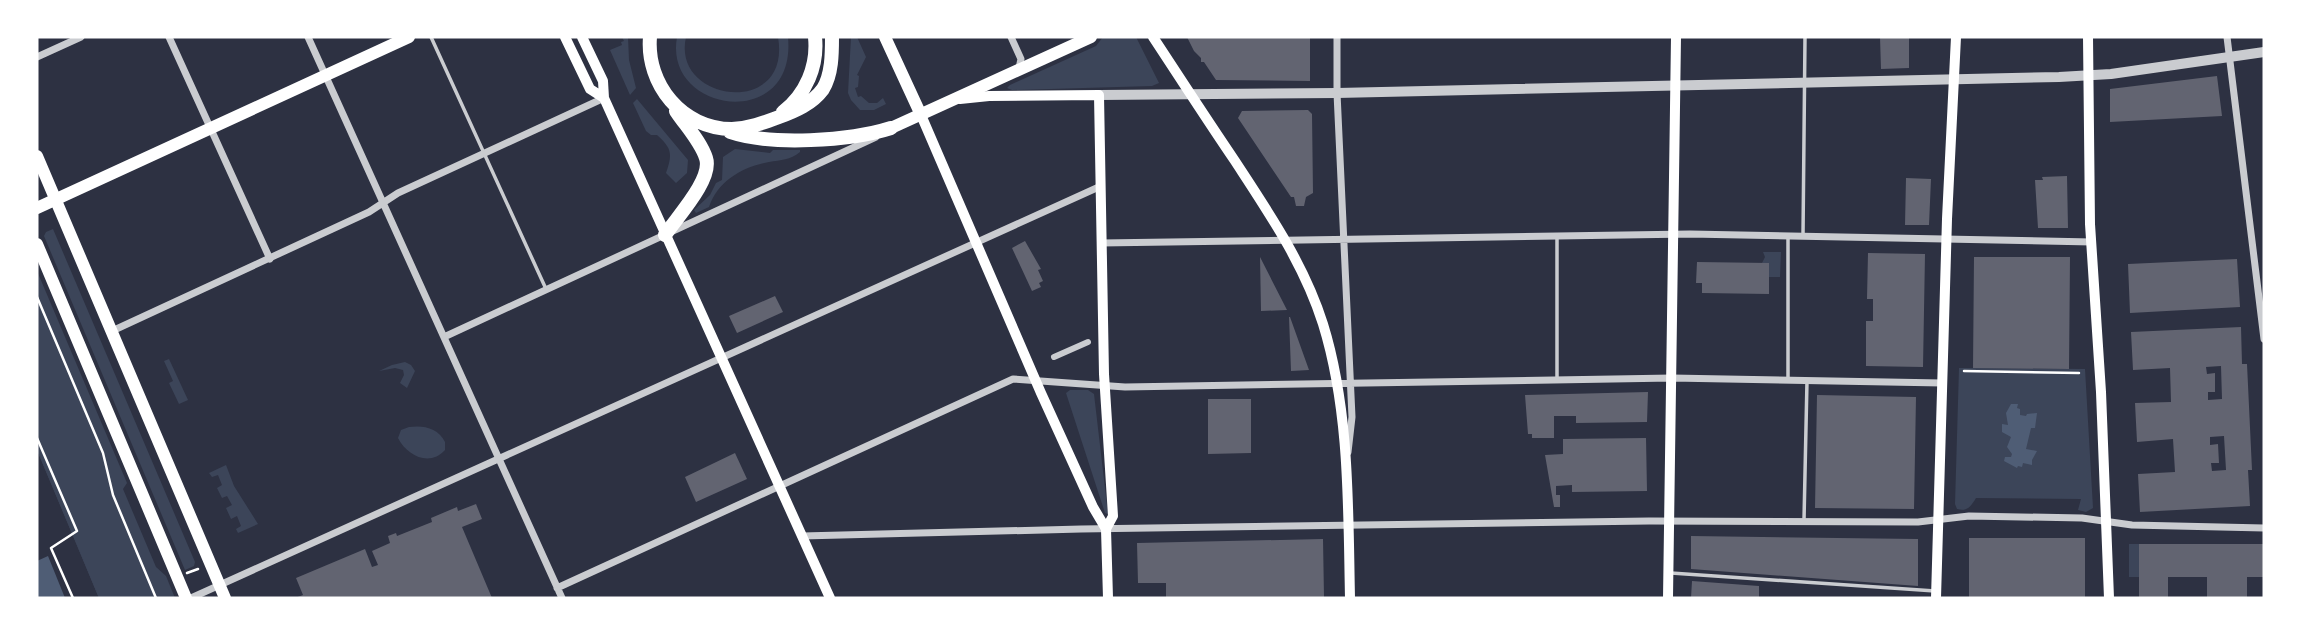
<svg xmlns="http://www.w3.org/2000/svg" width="2301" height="635" font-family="'Asap Condensed',sans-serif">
  <rect width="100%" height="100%" fill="#2d3142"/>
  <path fill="#3c4559" d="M622 37H628L629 60 636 88 630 95 610 50 622 45 621 42 624 41Z
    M677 37H686C671 103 792 118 778 37H788C797 132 663 114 677 37Z
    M851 37H857L866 57 857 75 859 76 858 87 855 88 858 97 861 96 869 103H877L883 98 886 104 874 110H860L851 100 848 93Z
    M1103 37H1136L1159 83 1152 86 1012 90 1007 88 1010 85 1096 46Z
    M637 99 688 160 687 173 676 183 666 173C672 155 673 149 657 135H651L646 131 633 103Z
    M735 149 770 153 773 150H800V152C790 160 781 160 769 162 742 167 718 181 709 207L696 213 694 210 710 195 716 183 722 180 723 157Z
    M53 229 195 562 194 566 185 570 44 236 46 232Z
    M1763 252H1781L1780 277H1769V263H1762L1765 257Z
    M37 271 127 483 123 489 156 567 166 576 175 598H37Z
    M169 359 188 400 179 404 169 383 173 381 164 361Z
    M405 362 411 365 415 371 407 388 400 383 404 375 403 370 395 368 379 371 392 365Z
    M1959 368 2085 369 2093 508 2086 512 2078 510 2081 499 1976 498C1971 506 1968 512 1957 509L1955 504Z
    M1070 390H1088L1094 394 1108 514 1105 513 1066 393Z
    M409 427C424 425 438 428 445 442V450C430 467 407 456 398 438L401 430Z
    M226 465 234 486 258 524 238 533 236 529 241 526 237 516 231 519 226 508 232 505 227 496 222 498 217 488 222 485 218 475 212 477 209 473Z
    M2129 544H2139V577H2129Z"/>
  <path fill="#4f5d75" d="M2011 404H2018L2017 408 2020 409V415L2026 416 2027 414 2037 413 2035 428H2031L2026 449 2037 451 2032 460V465L2023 463 2022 467 2018 466 2017 468 2004 461 2005 457H2011L2012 454 2007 447 2011 437 2002 432V424L2008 425 2006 413Z
    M37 450 99 598H37Z"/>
  <path fill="#2d3142" d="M37 450 76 543 99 598H65L48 556 37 561Z"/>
  <path fill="#626471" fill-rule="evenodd" d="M1187 37H1310V81L1216 80 1204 62H1201V58L1194 51Z
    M1880 37H1909V68L1881 69Z
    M2217 76 2222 116 2110 122V89Z
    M1308 110 1312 114 1313 193 1306 197 1304 206H1296L1294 197H1291L1238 118 1242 111Z
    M2067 176 2068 228H2038L2035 180H2043L2042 177Z
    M1906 178 1931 179 1929 225H1905Z
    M1025 241 1041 269 1038 270 1043 281 1039 283 1041 287 1032 291 1012 248Z
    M1868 253 1925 254 1923 367 1866 366V321H1873V299H1867Z
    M1260 257 1287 310 1261 311Z
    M1974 257H2070L2069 369 1973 368Z
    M2237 259 2240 307 2130 313 2128 264Z
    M1697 262 1769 263V294L1702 293V283H1696Z
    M775 296 783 312 737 333 729 316Z
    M1289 317H1290L1309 370 1291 371Z
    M2241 327 2242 364H2247L2252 470H2248L2250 506 2140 512 2138 474 2175 472 2173 439 2137 442 2135 403 2171 402 2170 368 2133 370 2131 332ZM2221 366 2222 399 2208 400V392H2215V373L2207 374 2206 367ZM2224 436 2226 470 2212 471 2211 463H2219L2218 444 2210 445V437Z
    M1648 392 1647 422 1576 423V416H1554V438H1532V434H1528L1525 395Z
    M1817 395 1916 397 1914 509 1815 508Z
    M1208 399H1251V453L1208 454Z
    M1646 438 1647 491 1572 492V485L1556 486V495H1560V507H1554L1545 455 1563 454V439Z
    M735 453 747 479 696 502 685 477Z
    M476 504 482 519 462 527 492 598H295L303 595 296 578 365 549 372 567 378 565 372 551 390 543 388 536 396 533 397 536 432 522 431 518 457 507 458 511Z
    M1691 536 1918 539V586L1691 569Z
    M1969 538H2085V598H1969Z
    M1323 539 1324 597 1166 598V583H1138L1137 543Z
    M2139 544H2264V577H2247V598H2207V577H2168V598H2139Z
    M1692 581 1759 586V598H1691Z"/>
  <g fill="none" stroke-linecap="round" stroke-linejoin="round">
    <path stroke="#fff" stroke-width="2.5" d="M37 297 103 453 113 495 156 598
      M1964 371 2079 373
      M37 438 77 531 51 548 73 598
      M187 573 198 569"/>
    <path stroke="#caccd0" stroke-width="3.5" d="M431 37 546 289
      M1803 235 1805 37
      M1557 378V237
      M1788 380V237
      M1804 520 1807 381
      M1671 573 1935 591"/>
    <path stroke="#caccd0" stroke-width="6" d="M1054 357 1088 342"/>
    <path stroke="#caccd0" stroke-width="7" d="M169 37 270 259
      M308 37 562 598
      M1011 37 1021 59 1019 68
      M1337 37V93L1352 417 1348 452
      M2227 37 2264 339
      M37 57 81 37
      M1101 243 1690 234 2092 242
      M112 331 369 212 398 193 604 98
      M444 337 876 137
      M802 536 1081 529 1649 521 1918 522 1969 516 2082 518 2132 525 2264 528
      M557 588 1013 379 1125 387 1672 378 1942 383
      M191 598 1101 186"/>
    <path stroke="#caccd0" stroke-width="10" d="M1099 95 1337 93 2059 77 2111 74 2264 52"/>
    <path stroke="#fff" stroke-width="10" d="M565 37 590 89 604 98
      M582 37 603 81 604 98 830 598
      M1153 37C1180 78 1207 120 1235 161 1269 213 1304 264 1323 324 1350 411 1348 508 1350 598
      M2088 37 2090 224 2101 392 2109 598
      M960 99 989 96 1099 95 1104 374 1113 516 1106 529 1108 598
      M921 115 1041 393 1093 507 1106 529
      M1668 598 1676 37
      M1936 598 1947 219 1956 37"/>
    <path stroke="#fff" stroke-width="12" d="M885 37 921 115
      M37 208 409 37"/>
    <path stroke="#fff" stroke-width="12" d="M891 128 1091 37
      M37 156 225 598
      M37 244 186 598"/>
    <path stroke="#fff" stroke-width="14" d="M650 37C646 84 682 129 732 129 749 128 763 123 779 117 795 111 812 104 823 89 832 74 832 54 832 37
      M783 112C806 94 818 66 815 37
      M730 132C771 146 850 141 891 128
      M665 235C677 217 713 179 706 158 701 142 686 126 676 111"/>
  </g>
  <rect width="2301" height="635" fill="none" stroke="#ffffff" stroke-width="77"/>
</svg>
